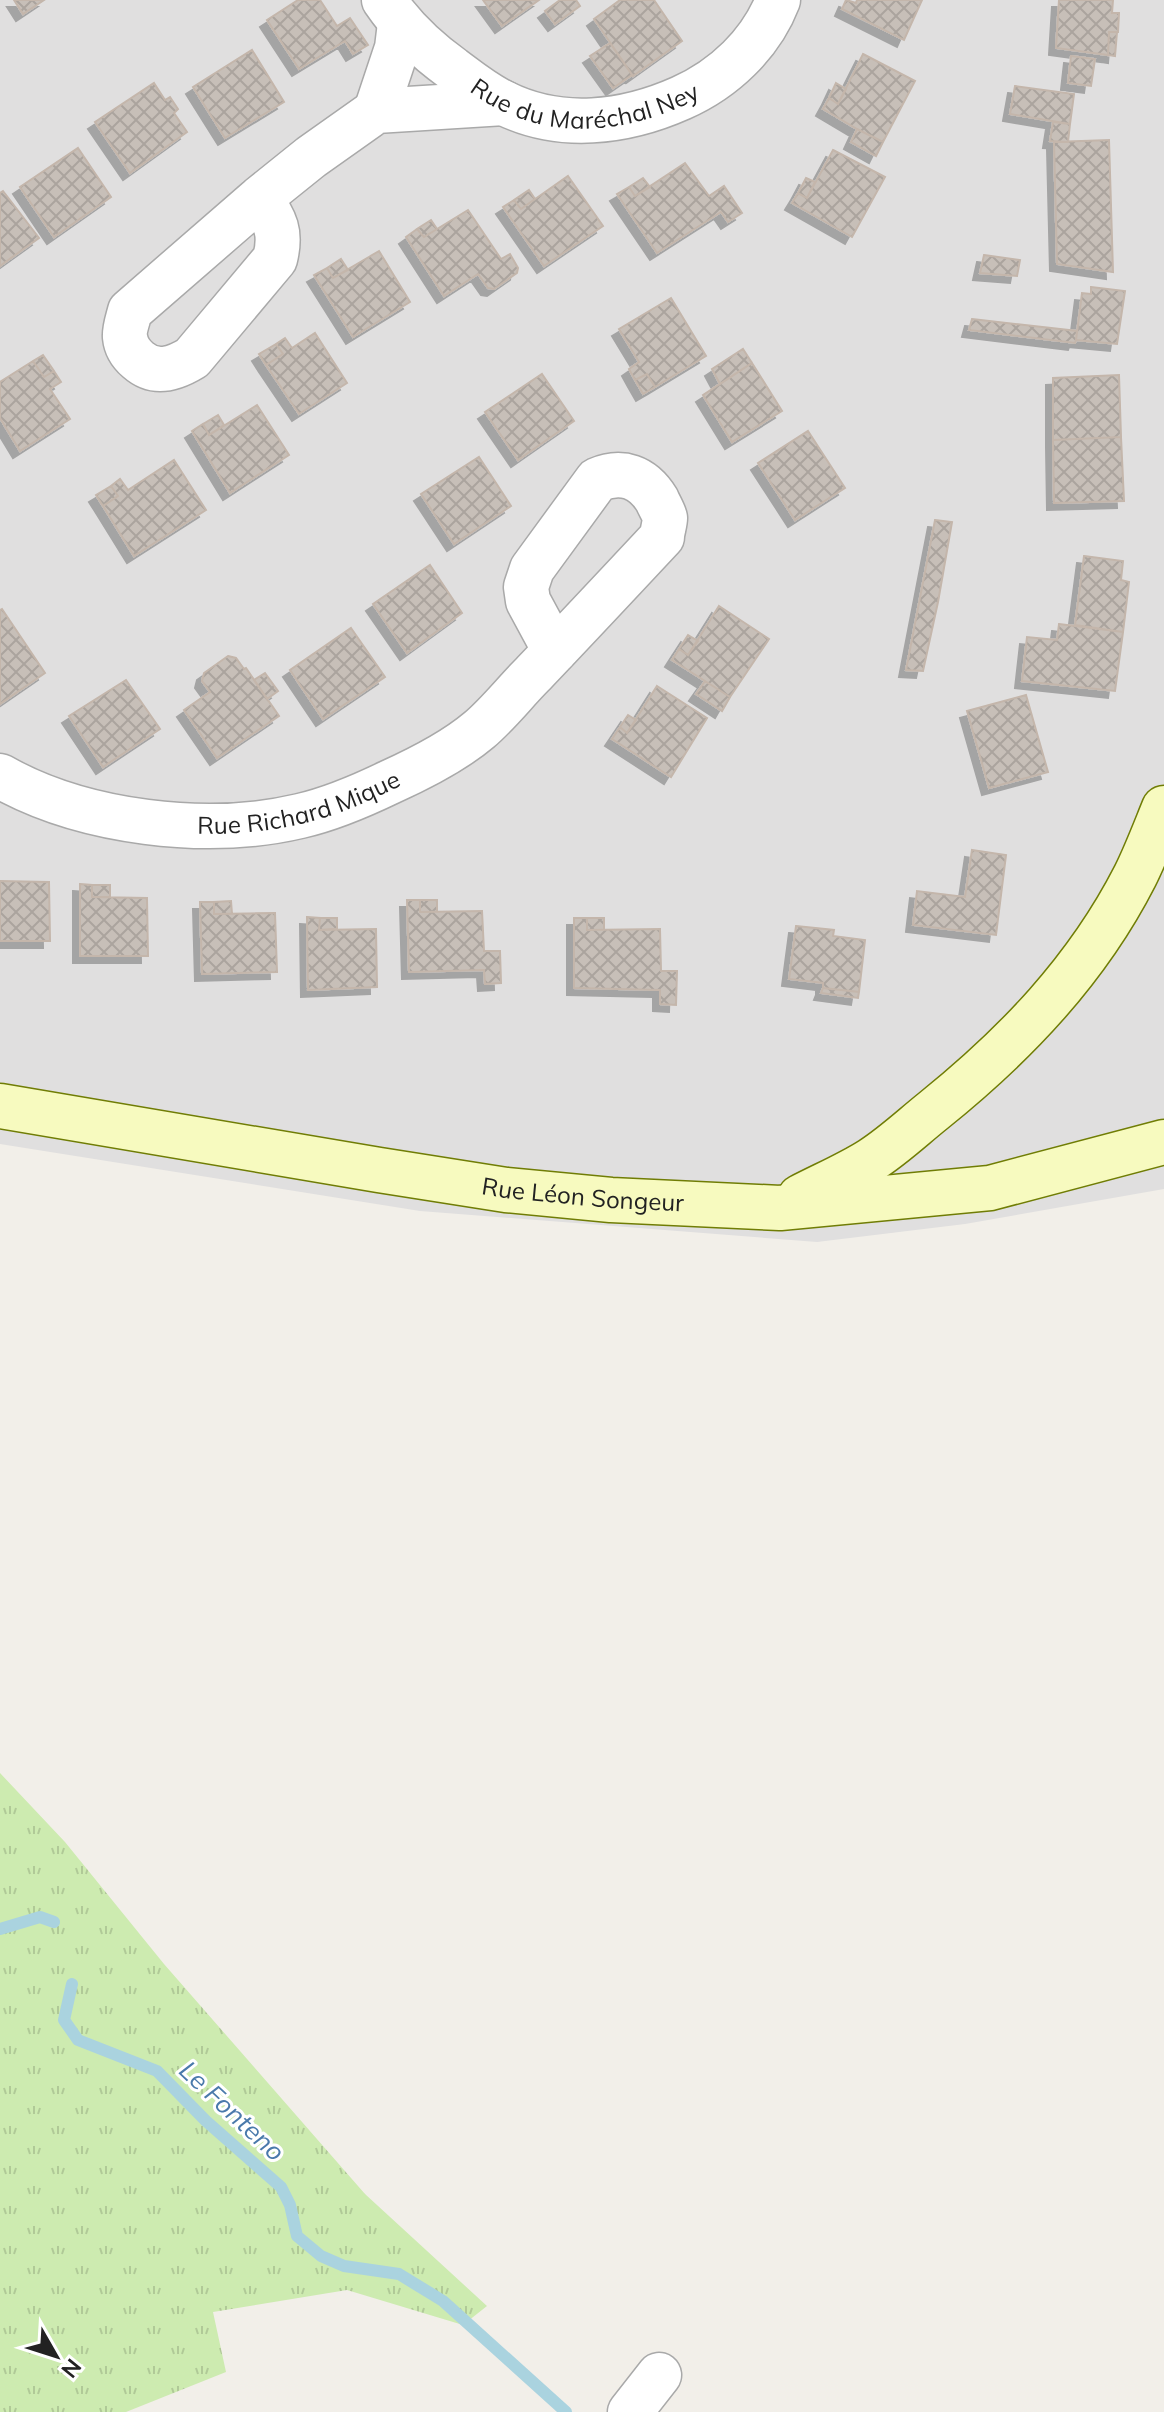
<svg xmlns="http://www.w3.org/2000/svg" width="1164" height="2412" font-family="Mulish,sans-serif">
  <defs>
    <pattern id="grass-tufts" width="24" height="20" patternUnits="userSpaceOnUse" patternTransform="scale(2)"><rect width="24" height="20" fill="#cdebb0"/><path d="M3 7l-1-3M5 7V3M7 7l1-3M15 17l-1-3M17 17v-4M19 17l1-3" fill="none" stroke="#b0c997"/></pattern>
    <pattern id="building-cross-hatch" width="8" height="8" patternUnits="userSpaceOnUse" patternTransform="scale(2)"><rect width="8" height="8" fill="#c7bfb8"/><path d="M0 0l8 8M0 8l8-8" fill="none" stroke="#aba49e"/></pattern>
    <filter id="shadow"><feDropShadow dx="-7" dy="7" stdDeviation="0" flood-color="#0004"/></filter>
  </defs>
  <rect width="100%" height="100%" fill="#f2efe9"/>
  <path fill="#e0dfdf" d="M0 0H1164V1189L965 1224 817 1242 420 1211 0 1144Z"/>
  <path fill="url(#grass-tufts)" d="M0 1773 65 1842 164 1964 365 2194 487 2306 463 2325 347 2290 213 2312 226 2372 126 2412H0Z"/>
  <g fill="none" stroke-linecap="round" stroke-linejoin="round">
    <path stroke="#aad3df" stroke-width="12" d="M0 1929 40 1917 54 1922
      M72 1984 64 2020 78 2040 157 2071 206 2121 281 2187 290 2205 297 2236 321 2256 344 2266 399 2274 443 2301 566 2412"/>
  </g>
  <path fill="url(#building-cross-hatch)" stroke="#c4b6ab" stroke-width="2" filter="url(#shadow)" d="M14 0H44L23 14Z
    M298 0H320L337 26 350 18 368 45 353 54 345 41 299 69 267 20Z
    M483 0H539L502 26Z
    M560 0H576L580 6 555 24 545 11Z
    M620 0H654L682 41 633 76 594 19Z
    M846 0 856 3 857 0H922L904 40 842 9Z
    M1059 0H1113L1112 13H1119L1118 32H1109L1108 55 1056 48Z
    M1109 32H1117L1115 56 1108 55Z
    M610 43 632 75 613 88 590 56Z
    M252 50 284 102 225 138 193 87Z
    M863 54 915 81 883 142 857 129 823 109 829 98 838 104Z
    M1071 56 1095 59 1091 86 1068 83Z
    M154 83 165 100 170 97 178 109 174 113 187 132 130 173 95 122Z
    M836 83 846 89 838 104 829 98Z
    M1015 86 1074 94 1070 124 1010 114Z
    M1053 122 1070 124 1068 142 1050 141Z
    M857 129 883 142 876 156 851 142Z
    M1109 140 1113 272 1057 264 1054 142Z
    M78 148 111 197 54 237 20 187Z
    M833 150 885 177 852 237 792 203 798 193 807 198Z
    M685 163 709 196 724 186 742 213 728 222 721 212 657 253 617 194 629 187 635 196Z
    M568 176 603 226 544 266 503 207 514 200 521 209Z
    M643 178 650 187 635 196 629 187Z
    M806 178 815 182 807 198 798 193Z
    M529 190 535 199 521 209 514 200Z
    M3 191 39 238 0 266V193Z
    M468 210 501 259 510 254 518 268 517 273 494 289 488 288 478 274 444 296 406 237 417 229 424 237Z
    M431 220 437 229 424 237 417 229Z
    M379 251 410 302 353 337 314 275 327 268 333 278Z
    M984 255 1020 260 1017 276 980 273Z
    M341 259 348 270 333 278 327 268Z
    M1091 287 1125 291 1117 344 1076 340 1082 293 1091 294Z
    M671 298 706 356 655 387 647 374 635 380 629 369 639 362 619 329Z
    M972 319 1077 331 1076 340 1075 343 969 330Z
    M315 333 347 383 299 414 266 365 283 354 276 344 285 338 292 348Z
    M276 344 283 354 266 365 259 354Z
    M743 349 752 363 720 384 712 369Z
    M43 355 54 371 44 377 33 361Z
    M33 361 44 377 54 371 61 382 50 389 70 419 20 451 0 418V382Z
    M752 363 782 411 732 442 703 395Z
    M542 374 574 421 518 460 485 412Z
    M647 374 655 387 643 394 635 380Z
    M1119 375 1121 437 1053 440V378Z
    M257 405 289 455 230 493 192 431 203 424 209 435Z
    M218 415 224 425 209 435 203 424Z
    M808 431 845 488 795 520 758 463Z
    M1121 437 1124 501 1054 503 1053 440Z
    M479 457 511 506 454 544 421 494Z
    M174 460 206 510 134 556 103 506 118 496 111 486 120 479 128 490Z
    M111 486 118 496 103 506 96 495Z
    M935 520 952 522 938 602 923 671 906 670Z
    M1084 556 1123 561 1121 580 1129 582 1123 632 1075 625Z
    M430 565 462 613 407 653 373 604Z
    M719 606 769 639 730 697 672 660 679 649 688 655Z
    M2 609 45 673 0 704V610Z
    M1059 624 1123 632 1115 691 1022 681 1027 637 1057 640Z
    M351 628 385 677 323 719 290 670Z
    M688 635 698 641 688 655 679 649Z
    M228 656 236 658 244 669 246 668 279 716 217 758 184 710 210 692 202 681 204 673Z
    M265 673 278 691 267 699 254 680Z
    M126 680 160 729 103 767 69 716Z
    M705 681 730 697 722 711 696 694Z
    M657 686 707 718 671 777 612 739 620 727 627 733Z
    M1026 695 1048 772 989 788 967 711Z
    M628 715 636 720 627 733 620 727Z
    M972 850 1006 855 996 935 913 925 917 891 965 897Z
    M0 881 49 882 50 941H0Z
    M80 884 92 885V897L147 898 148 956H80Z
    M92 885H110V897H92Z
    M407 900H420V912L482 911 484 951H500L501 983 485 984 484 970 409 972Z
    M420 900H437V912H420Z
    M231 901 232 914H214V902Z
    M200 902H214V914L275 913 277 972 202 974Z
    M307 917 320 918 319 930 376 929 377 987 308 990Z
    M320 918H337V929L319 930Z
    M574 918H587V930L660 929 661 971H677L676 1005 660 1004V990L574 988Z
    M587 918H604V930H587Z
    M796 926 834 930 833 936 865 940 859 992 823 988V983L789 979Z
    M823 988 859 992 858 998 821 993Z"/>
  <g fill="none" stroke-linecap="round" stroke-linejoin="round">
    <defs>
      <g id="street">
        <path id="s1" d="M384 0C403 28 425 49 453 69 469 81 485 94 504 103 560 131 625 123 681 98 724 79 761 44 778 0"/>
        <path d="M376 111 397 48 400 23"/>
        <path d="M260 198C275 221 282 231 275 259L192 358C174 369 155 375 138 360 131 354 126 347 125 337 124 330 128 319 130 311L260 198 311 157 376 111 504 103"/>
        <path id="s2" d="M0 776C83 823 207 838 300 816 331 809 361 796 390 782 421 768 453 752 479 730 498 714 515 692 533 674 576 629 619 583 662 537 662 532 665 523 665 518 664 513 659 505 657 500 643 477 622 469 597 480L532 569 526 587 528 601 555 651"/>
        <path d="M630 2412 659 2375"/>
      </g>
      <g id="secondary">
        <path id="s3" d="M0 1106 379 1170 506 1190 611 1200 780 1208 990 1188 1164 1142"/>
        <path d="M800 1197C823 1185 849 1174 871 1160 893 1146 913 1127 933 1111 1015 1045 1087 970 1135 876 1146 854 1155 830 1164 808"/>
      </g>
    </defs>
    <use href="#street" stroke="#a9a9a9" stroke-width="47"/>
    <use href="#secondary" stroke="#707d05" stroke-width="47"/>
    <use href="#street" stroke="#fff" stroke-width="44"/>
    <use href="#secondary" stroke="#f7fabf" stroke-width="44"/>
  </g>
  <g text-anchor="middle" stroke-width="6" stroke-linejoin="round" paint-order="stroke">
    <g font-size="24" fill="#222" stroke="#fff">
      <text dy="8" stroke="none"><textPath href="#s1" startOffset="242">Rue du Maréchal Ney</textPath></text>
      <text dy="8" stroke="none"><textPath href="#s2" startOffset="310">Rue Richard Mique</textPath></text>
      <text dy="8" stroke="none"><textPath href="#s3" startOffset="590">Rue Léon Songeur</textPath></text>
    </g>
    <g font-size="26" font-style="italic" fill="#4a7aab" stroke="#fff">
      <text transform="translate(232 2111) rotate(43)" y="9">Le Fonteno</text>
    </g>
  </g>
  <g transform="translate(56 2356) rotate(129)" stroke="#ffffff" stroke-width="6" paint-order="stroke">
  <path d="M0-6L14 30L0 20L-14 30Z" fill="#222222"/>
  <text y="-12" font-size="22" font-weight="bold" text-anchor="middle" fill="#222222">N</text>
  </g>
</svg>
